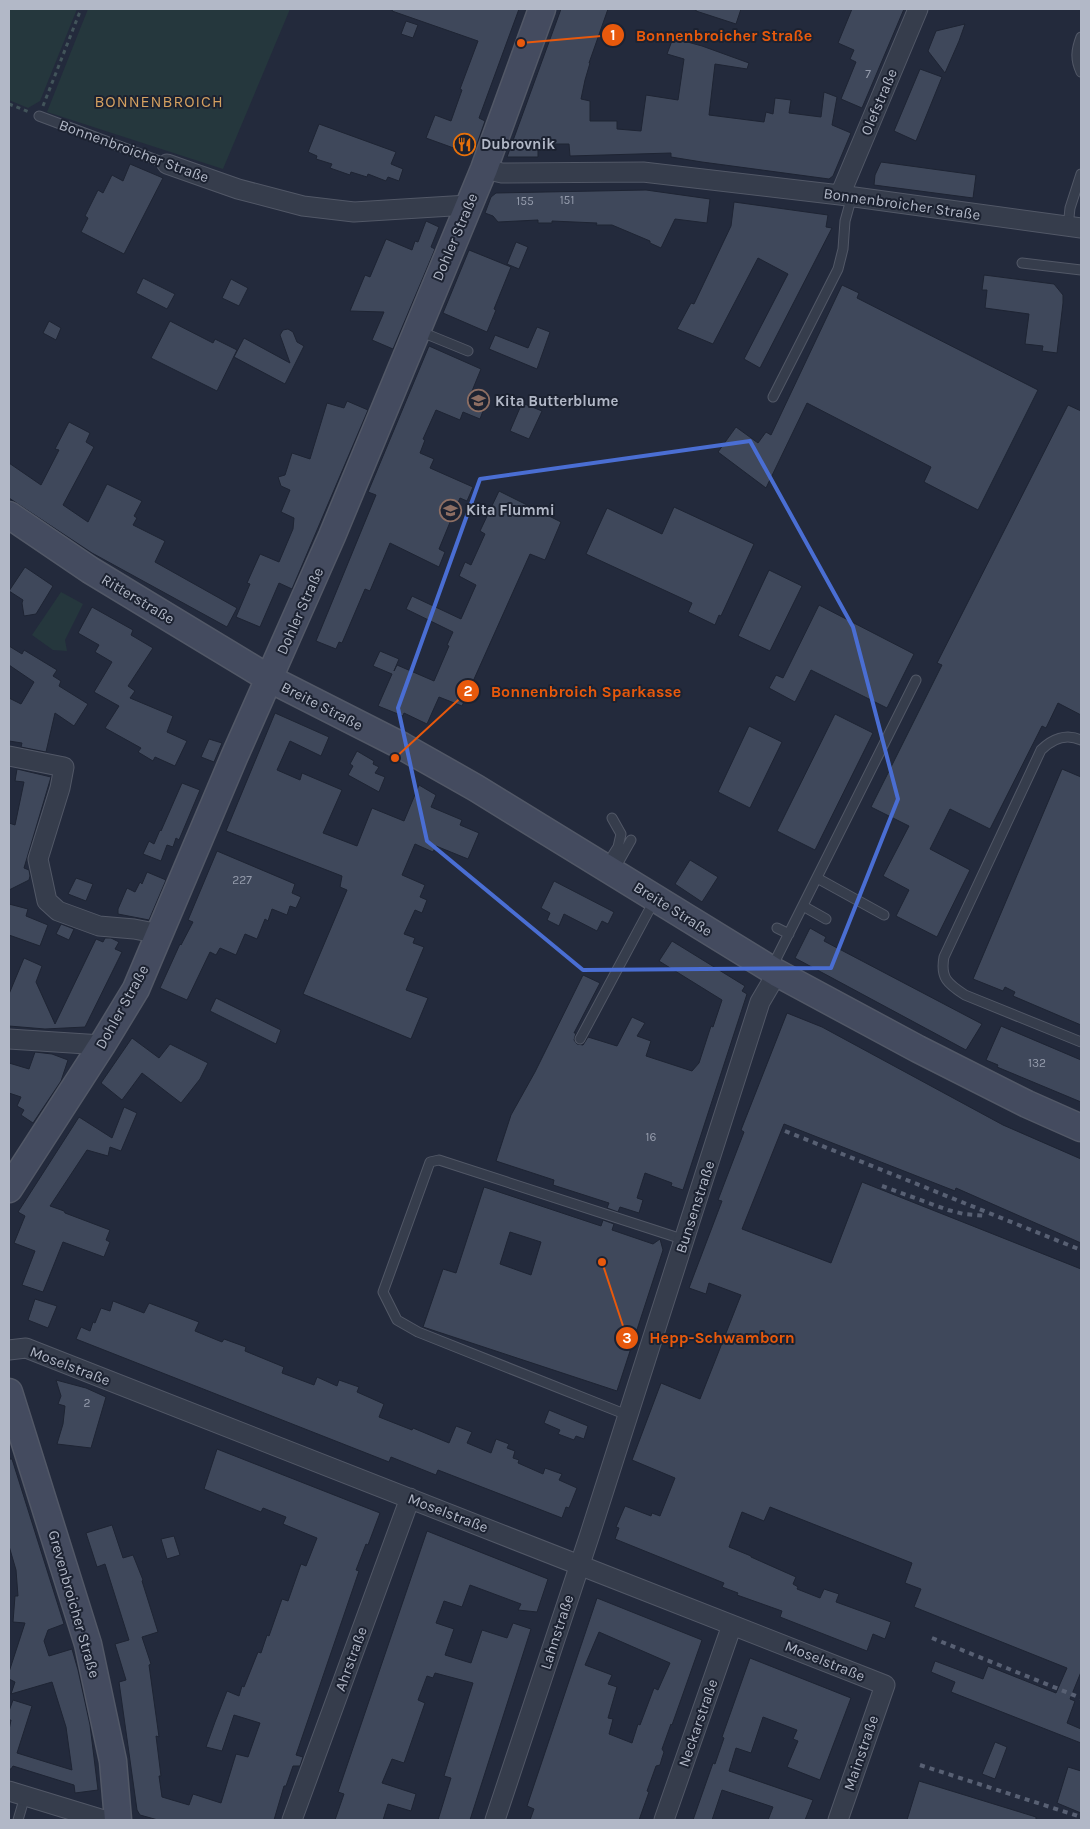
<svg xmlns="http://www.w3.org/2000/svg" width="1090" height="1829" font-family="Karla,sans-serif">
  <rect width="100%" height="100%" fill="#232a3c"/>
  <path fill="#25373d" d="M9 9H77L40 101 28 108 9 100Z
    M88 9H290L223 169 47 112Z
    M61 592 83 604 65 640 67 651 53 650 32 635Z"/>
  <path fill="#3f485b" stroke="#1e2433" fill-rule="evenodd" d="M393 9H519L479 118 485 121 473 155 426 138 435 115 451 121 462 90 460 89 478 41 392 11Z
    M561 9H608L589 63H590L585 80 581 99 590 101V121H617V129L641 131 646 95 678 100 684 59 667 54 673 38 702 46 749 63 747 69 715 64 709 115 764 122 766 112 773 114 775 98 791 100 789 113 821 117 824 92 837 97 832 125 851 133 833 176 829 179 702 162 671 157V153L570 156 569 144H538V157H507Z
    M696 9H741L736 24 696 11Z
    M852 9H904L862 108 841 99 856 62 850 59 854 50 838 43Z
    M406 21 418 25 413 38 401 34Z
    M965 24 959 41 945 73 928 51 936 31Z
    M920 69 942 77 916 141 894 131Z
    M319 124 396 152 391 164 403 169 399 181 388 177 386 181 368 174 367 177 351 172 350 175 330 168 332 164 316 159 317 156 308 152Z
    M881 162 976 175 973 198 874 185 875 175Z
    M130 164 163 178 124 254 81 232 88 218 85 216 98 190 103 193 112 175 123 181Z
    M646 190 710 199 707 223 675 219 661 248 650 243V241L612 225H596L597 223 552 221V223H538V220L498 222 493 216 485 213 491 197 496 193Z
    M734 202 828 215 826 227 832 228 760 368 744 359 788 274 758 258 713 344 677 329 691 303 694 304 731 226Z
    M426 221 439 227 431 247 435 249 393 349 372 340 384 312 350 311 365 275 370 277 386 239 412 250 415 241 418 242Z
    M516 242 528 247 519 269 507 264Z
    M469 250 511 267 494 309 496 310 487 332 443 313Z
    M984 275 1054 284 1063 295V303L1057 353 1042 351 1043 346 1025 344 1029 314 985 308 987 290H982Z
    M143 278 175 294 167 309 136 293Z
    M231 279 248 288 239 306 222 298Z
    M842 285 859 293 857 298 1038 390 978 510 924 482 931 467 807 403 766 488 718 452 736 427 758 443 766 432 771 435Z
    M49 321 61 328 56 340 43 333Z
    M170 321 213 343 215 339 237 350 217 391 151 358Z
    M537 327 550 332 537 369 489 349 495 335 528 348Z
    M288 329 293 332 297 342 304 346 285 384 234 357 244 338 290 363 280 335 283 330Z
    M429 346 481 369 470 396 486 403 480 419 463 412 460 420 436 410 423 439 425 440 420 453 434 459 430 468 473 487 467 501 460 498 439 549 445 552 439 567 390 543 370 591 365 589 342 643 339 642 336 649 316 641 376 495 368 492Z
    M347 401 368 410 292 589 279 583 260 627 236 617 250 584 247 583 260 554 279 562 293 529 294 518 281 512 290 490 281 486 278 477 285 475 292 453 310 459 327 403 344 408Z
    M522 403 542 411 529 439 510 431Z
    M1068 405 1081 411V715L1058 703 1046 728 1042 726 990 829 950 809 930 849 970 870 937 937 896 916 909 890 883 876 909 826 871 807 942 665 937 663Z
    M69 422 90 433 86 442 94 447 63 505 88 522 107 484 142 501 134 516 137 518 133 525 165 541 155 562 237 608 227 627 92 553 9 498V463L41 485 59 450 55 449Z
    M499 491 561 522 545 560 530 554 462 706 439 697 427 724 404 713 403 716 378 706 392 674 373 666 380 651 399 659 394 671 397 665 434 681 449 646 447 645 453 632 406 609 412 596 461 619 476 585 459 576 465 562 471 565 485 534 480 531Z
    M674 507 754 544 721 616 719 615 715 625 688 612 692 603 586 554 607 508 662 534Z
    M25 567 53 586 36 614 24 616 22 603 23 600 9 591Z
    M769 570 802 586 770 651 738 636Z
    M819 605 914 654 887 708 811 670 795 702 769 688 776 675 783 678Z
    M92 607 133 630 131 635 153 648 128 686 135 691 130 698 173 716 167 732 187 741 175 766 155 757 153 761 138 752 141 748 105 728 119 706 94 692 112 662 95 652 99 645 78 633Z
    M9 646 22 654 24 650 57 670 53 676 61 681 59 686 88 704 74 726 55 713 46 752 21 747 22 743 9 741V698L21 704 34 682 9 665Z
    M275 713 329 737 321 756 290 741 277 770 300 780 302 773 342 790 323 833 357 846 372 808 404 821 419 785 436 795 431 807 462 820 460 825 479 833 468 859 436 846 433 852 415 844 402 875 425 885 420 897 427 900 422 913 415 910 404 934 415 938 413 943 424 947 406 990 428 998 411 1039 303 994 347 890 340 887 342 876 226 831Z
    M835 714 873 733 815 850 777 831Z
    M749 726 782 742 750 808 718 792Z
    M209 739 222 743 214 762 201 757Z
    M357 751 374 761 373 764 379 767 375 773 385 777 379 792 348 775 353 766 350 764Z
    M17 769 51 777 24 868 29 870 30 876 29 880 9 890V823L15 825 24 782 15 781Z
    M1062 769 1081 777V1025L1013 996 1015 992 1005 987 1003 991 973 979Z
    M182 783 200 790 179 840 176 838 173 847 167 845 161 861 143 854 149 841 154 844 160 830 161 831Z
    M217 851 295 884 292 893 301 897 296 908 290 906 287 915 272 909 268 921 265 919 257 939 245 934 236 955 220 948 216 955 210 952 187 1000 160 988 180 944 181 945 193 922 188 920Z
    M690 860 718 877 702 902 675 884Z
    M147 872 166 880 149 920 118 914V909L127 888 135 892 140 882 142 884Z
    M76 878 93 884 86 901 68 894Z
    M554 881 614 912 608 924 602 921 597 931 564 914 559 926 547 920 550 913 541 908Z
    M9 904 28 909 26 916 48 925 40 946 9 935Z
    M61 924 74 929 69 940 56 934Z
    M810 928 826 937 824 941 982 1024 966 1050 795 958Z
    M105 938H111L119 942 115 949 122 952 85 1027 45 1029 9 1026V994L24 958 42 966 36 982 55 1024 96 939 103 942Z
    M672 941 745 986 742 991 747 994 683 1190 671 1186 672 1183 645 1173 637 1198 643 1200 639 1213 620 1207 618 1212 607 1208 609 1203 553 1185 554 1180 496 1161 511 1115 535 1072 583 975 600 983 574 1033H576L574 1040 577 1044 583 1045 588 1037 617 1046 632 1017 645 1023 637 1036 651 1041 646 1056 692 1071 699 1063 711 1026 713 1027 722 1000 659 961Z
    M216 998 281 1030 276 1044 210 1011Z
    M787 1013 822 1027 1003 1125 1081 1159V1243L956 1188 955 1191 784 1124 742 1229 831 1263 862 1182 1081 1269V1672L1070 1699 1075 1701 1067 1723 1081 1729V1743L951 1692 955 1682 931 1672 935 1661 983 1679 988 1666 1056 1693 1067 1668 914 1607 921 1589 905 1583 912 1563 770 1507 764 1521 742 1512 729 1547 751 1556V1557L796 1577 793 1584 798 1587 797 1589 820 1598 824 1589 839 1594 836 1602 891 1622 885 1639 873 1634 867 1651 780 1617 782 1611 737 1595 738 1593 722 1587 724 1583 615 1539 619 1528 616 1527 625 1506 651 1516 652 1513 660 1516 675 1478 632 1460 661 1383 700 1399 741 1295 709 1283 706 1294 689 1288 722 1201 718 1200 744 1132 741 1130Z
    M1001 1026 1081 1060V1102L997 1067 998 1065 986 1060Z
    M132 1038 159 1058 170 1044 208 1063 200 1079 181 1103 142 1073 122 1100 101 1083Z
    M35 1052 52 1054 68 1060 61 1081 33 1123 21 1115 24 1110 17 1106 21 1097 9 1093V1063L29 1069Z
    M124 1107 137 1113 121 1151 110 1147 108 1156 87 1150 50 1206 64 1211 65 1213 110 1230 106 1240 110 1242 104 1257 63 1242 43 1292 22 1285 35 1251 14 1243 25 1216 18 1212 79 1117 112 1138Z
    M484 1187 601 1226 603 1220 614 1224 612 1230 653 1244 660 1239 663 1250 617 1391 423 1327 443 1269 456 1273ZM510 1232 541 1242 531 1275 500 1264Z
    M35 1299 57 1306 48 1328 28 1320Z
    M113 1301 144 1313 149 1303 199 1322 195 1331 222 1342 224 1339 246 1347 245 1351 284 1367 282 1373 314 1385 317 1377 337 1386 339 1380 359 1387 357 1392 384 1404 379 1417 412 1430 413 1428 449 1443 456 1426 472 1432 467 1443 491 1453 496 1439 509 1444 507 1448 515 1451 513 1458 519 1460 518 1463 543 1474 545 1468 562 1474 559 1480 577 1488 569 1508 566 1507 562 1518 438 1470 436 1475 391 1457 389 1462 76 1339 81 1327 90 1331 93 1322 95 1323 101 1308 110 1311Z
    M56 1380 86 1388 106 1397 91 1448 57 1444 63 1424 65 1406 58 1404 61 1396Z
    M549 1410 588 1426 584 1439 576 1436 574 1440 558 1434 560 1430 544 1423Z
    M217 1449 380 1513 368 1545 366 1544 356 1570 359 1571 296 1755 303 1757 300 1766H293L286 1786H284L274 1820H158L140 1815 137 1810 119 1682 126 1680 115 1644 129 1640 105 1564 97 1567 86 1533 112 1525 123 1558 133 1555 143 1580 142 1581 158 1632 142 1637 151 1664 149 1665 159 1737 156 1736 161 1776H159L162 1797 189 1805 193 1794 221 1803 236 1754 248 1757 260 1723 234 1715 222 1751 206 1747 215 1722 227 1691 239 1696 242 1686 244 1687 258 1652 261 1653 267 1635 269 1636 282 1599 288 1601 301 1564 306 1566 317 1538 283 1524 286 1517 263 1508 261 1512 204 1489Z
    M9 1459H12L64 1624 48 1630 44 1641 49 1656 72 1649 78 1670 90 1725 98 1790 75 1793 74 1785 13 1766 11 1769H9V1730L11 1720H9V1711L13 1700 32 1706 17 1753 72 1770 66 1727 52 1682 11 1694 15 1682 9 1679V1672L25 1623 13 1622 15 1596H18L16 1570 9 1546Z
    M427 1531 548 1579 537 1612 518 1610 521 1604 470 1585 462 1607 444 1601 436 1623 454 1629 445 1655 471 1663 482 1630 507 1638 513 1623 531 1629 470 1820H438L451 1778 444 1776 473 1683 435 1673 433 1678 427 1676 418 1700 425 1703 404 1763 392 1759 382 1783 416 1794 411 1811 388 1804 383 1820H335L344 1794 338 1792Z
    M174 1536 180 1555 167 1559 161 1539Z
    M597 1598 702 1640 672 1725 671 1724 662 1749 664 1752 662 1758 660 1765 656 1766 647 1791 649 1792 639 1820H530L534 1809 527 1806ZM599 1632 670 1663 658 1690 654 1688 640 1725 638 1724 632 1743 609 1734 613 1719 608 1718 617 1687 608 1684 612 1675 585 1665Z
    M750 1658 851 1698 820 1780 787 1767 798 1741 793 1739 797 1730 763 1717 751 1753 736 1748 729 1771 813 1800 805 1820H768L773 1807 722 1790 712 1820H693L713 1763 715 1764 724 1738 722 1737Z
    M995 1742 1007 1747 995 1779 982 1774Z
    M1068 1767 1081 1771V1813L1057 1803Z
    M919 1781 1036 1817V1820H907Z"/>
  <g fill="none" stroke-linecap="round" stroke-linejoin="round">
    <defs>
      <path id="lane" d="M1081 37C1076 50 1075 59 1081 72
        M39 116 167 164
        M1068 227 1070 208 1081 174
        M1022 263 1081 270
        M419 331 468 351
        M773 397 838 269 843 249 845 221 852 196
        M1081 740C1066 733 1052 739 1041 750L944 957C940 978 948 984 965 995L1081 1042
        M606 866 618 847 621 834 612 818
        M614 870 631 840
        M817 878 884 915
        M803 906 826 919
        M777 928 789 934
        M772 967 916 680
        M580 1039 654 901
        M627 1415 418 1332 397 1320 383 1292 430 1162 439 1160 685 1240
        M18 1820 25 1796"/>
      <path id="street" d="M167 164 238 189 303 206 354 212 468 205
        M484 169 502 173 643 172 840 195 1081 228
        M840 195 918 9
        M9 756 64 767 60 788 38 859 47 901 58 911 99 926 134 929 160 934
        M9 1039 102 1045
        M9 1350 26 1348 885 1685 838 1820
        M9 1791 104 1820
        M292 1820 410 1498
        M495 1820 590 1534 760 1002 777 973
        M664 1820 732 1625"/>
      <path id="secondary" d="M9 515 90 570 270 679 402 746 476 788 777 973 918 1049 1027 1104 1081 1128
        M9 1189 102 1045 136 989 235 755 332 536 484 169 542 9
        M9 1392 88 1644 113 1761 118 1820"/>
    </defs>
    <use href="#lane" stroke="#525867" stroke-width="11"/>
    <use href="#street" stroke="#525867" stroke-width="21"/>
    <use href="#secondary" stroke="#525867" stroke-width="29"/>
    <path stroke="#42545a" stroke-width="3" stroke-dasharray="4 4" stroke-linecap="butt" d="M9 104 29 112
      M43 106 81 9"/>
    <use href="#lane" stroke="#363d4c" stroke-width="9"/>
    <use href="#street" stroke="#363d4c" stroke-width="19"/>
    <use href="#secondary" stroke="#444b5f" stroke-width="26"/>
    <path stroke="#586073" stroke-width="4" stroke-dasharray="5 5" stroke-linecap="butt" d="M785 1131 1081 1250
      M882 1186 948 1210 964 1214 987 1216
      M932 1638 1081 1698
      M920 1765 1081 1817"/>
  </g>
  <path fill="none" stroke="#4a6ed3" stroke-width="4" stroke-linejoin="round" d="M750 441 853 627 898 799 831 968 583 970 427 841 398 708 480 479Z"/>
  <defs>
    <symbol id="restaurant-ring" viewBox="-11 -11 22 22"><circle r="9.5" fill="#1c2231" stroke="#e8710a" stroke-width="1.5"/><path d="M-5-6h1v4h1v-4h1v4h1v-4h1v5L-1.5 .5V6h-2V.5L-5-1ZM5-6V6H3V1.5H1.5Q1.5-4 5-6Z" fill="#e8710a"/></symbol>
    <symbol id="school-ring" viewBox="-11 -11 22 22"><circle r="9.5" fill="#1c2231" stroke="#8d6e63" stroke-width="1.5"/><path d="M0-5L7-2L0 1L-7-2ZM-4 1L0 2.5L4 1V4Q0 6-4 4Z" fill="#8d6e63"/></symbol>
  </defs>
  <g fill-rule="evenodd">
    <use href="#restaurant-ring" x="452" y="132" width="25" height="25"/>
    <use href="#school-ring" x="466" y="388" width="25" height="25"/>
    <use href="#school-ring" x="438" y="498" width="25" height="25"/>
  </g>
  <g text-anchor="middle" stroke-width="4" stroke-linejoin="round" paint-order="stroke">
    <g font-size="12" fill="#959cac">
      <text x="868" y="78">7</text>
      <text x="567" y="204">151</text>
      <text x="525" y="205">155</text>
      <text x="242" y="884">227</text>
      <text x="1037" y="1067">132</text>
      <text x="651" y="1141">16</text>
      <text x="87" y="1407">2</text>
    </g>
    <g font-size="15" fill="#b2b8c7" stroke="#1c2231">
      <text transform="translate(879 102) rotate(-67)" y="5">Olefstraße</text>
      <text transform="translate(134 151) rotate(20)" y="5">Bonnenbroicher Straße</text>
      <text transform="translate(902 204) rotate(8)" y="5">Bonnenbroicher Straße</text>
      <text transform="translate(455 237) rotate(-67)" y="5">Dohler Straße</text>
      <text transform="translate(138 599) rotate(31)" y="5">Ritterstraße</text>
      <text transform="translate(300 611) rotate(-66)" y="5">Dohler Straße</text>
      <text transform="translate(322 706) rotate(27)" y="5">Breite Straße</text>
      <text transform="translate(673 909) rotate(32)" y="5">Breite Straße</text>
      <text transform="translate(122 1007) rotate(-61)" y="5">Dohler Straße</text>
      <text transform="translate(695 1207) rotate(-72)" y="5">Bunsenstraße</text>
      <text transform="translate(70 1366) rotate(21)" y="5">Moselstraße</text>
      <text transform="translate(448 1513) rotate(21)" y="5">Moselstraße</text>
      <text transform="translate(74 1604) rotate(74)" y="5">Grevenbroicher Straße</text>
      <text transform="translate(557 1632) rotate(-72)" y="5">Lahnstraße</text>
      <text transform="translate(351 1659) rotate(-70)" y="5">Ahrstraße</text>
      <text transform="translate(825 1661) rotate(22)" y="5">Moselstraße</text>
      <text transform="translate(698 1723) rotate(-71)" y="5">Neckarstraße</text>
      <text transform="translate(861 1753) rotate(-71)" y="5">Mainstraße</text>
    </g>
    <g font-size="15" font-weight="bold" fill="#b2b8c7" stroke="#1c2231" text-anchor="start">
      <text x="481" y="149">Dubrovnik</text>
      <text x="495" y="406">Kita Butterblume</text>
      <text x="466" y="515">Kita Flummi</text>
    </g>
    <g font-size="16" letter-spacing="1" fill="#d4a060" stroke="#1c2231">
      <text x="159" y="107">BONNENBROICH</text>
    </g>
  </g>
  <path fill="none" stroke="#e8590c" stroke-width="2" d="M521 43L613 35M395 758L468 691M602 1262L627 1338"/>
  <g fill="#e8590c" stroke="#1c2231" stroke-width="2">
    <circle cx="521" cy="43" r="5"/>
    <circle cx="395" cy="758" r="5"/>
    <circle cx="602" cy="1262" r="5"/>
    <circle cx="613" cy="35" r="12"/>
    <circle cx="468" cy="691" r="12"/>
    <circle cx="627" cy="1338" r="12"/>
  </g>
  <g font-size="15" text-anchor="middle" font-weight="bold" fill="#fff">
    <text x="613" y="40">1</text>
    <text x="468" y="696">2</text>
    <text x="627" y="1343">3</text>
  </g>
  <g font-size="16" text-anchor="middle" font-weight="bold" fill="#e8590c" stroke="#1c2231" stroke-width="4" stroke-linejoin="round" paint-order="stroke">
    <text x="724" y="41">Bonnenbroicher Straße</text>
    <text x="586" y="697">Bonnenbroich Sparkasse</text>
    <text x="722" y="1343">Hepp-Schwamborn</text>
  </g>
  <rect width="1090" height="1829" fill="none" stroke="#b2b8c7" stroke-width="20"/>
</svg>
